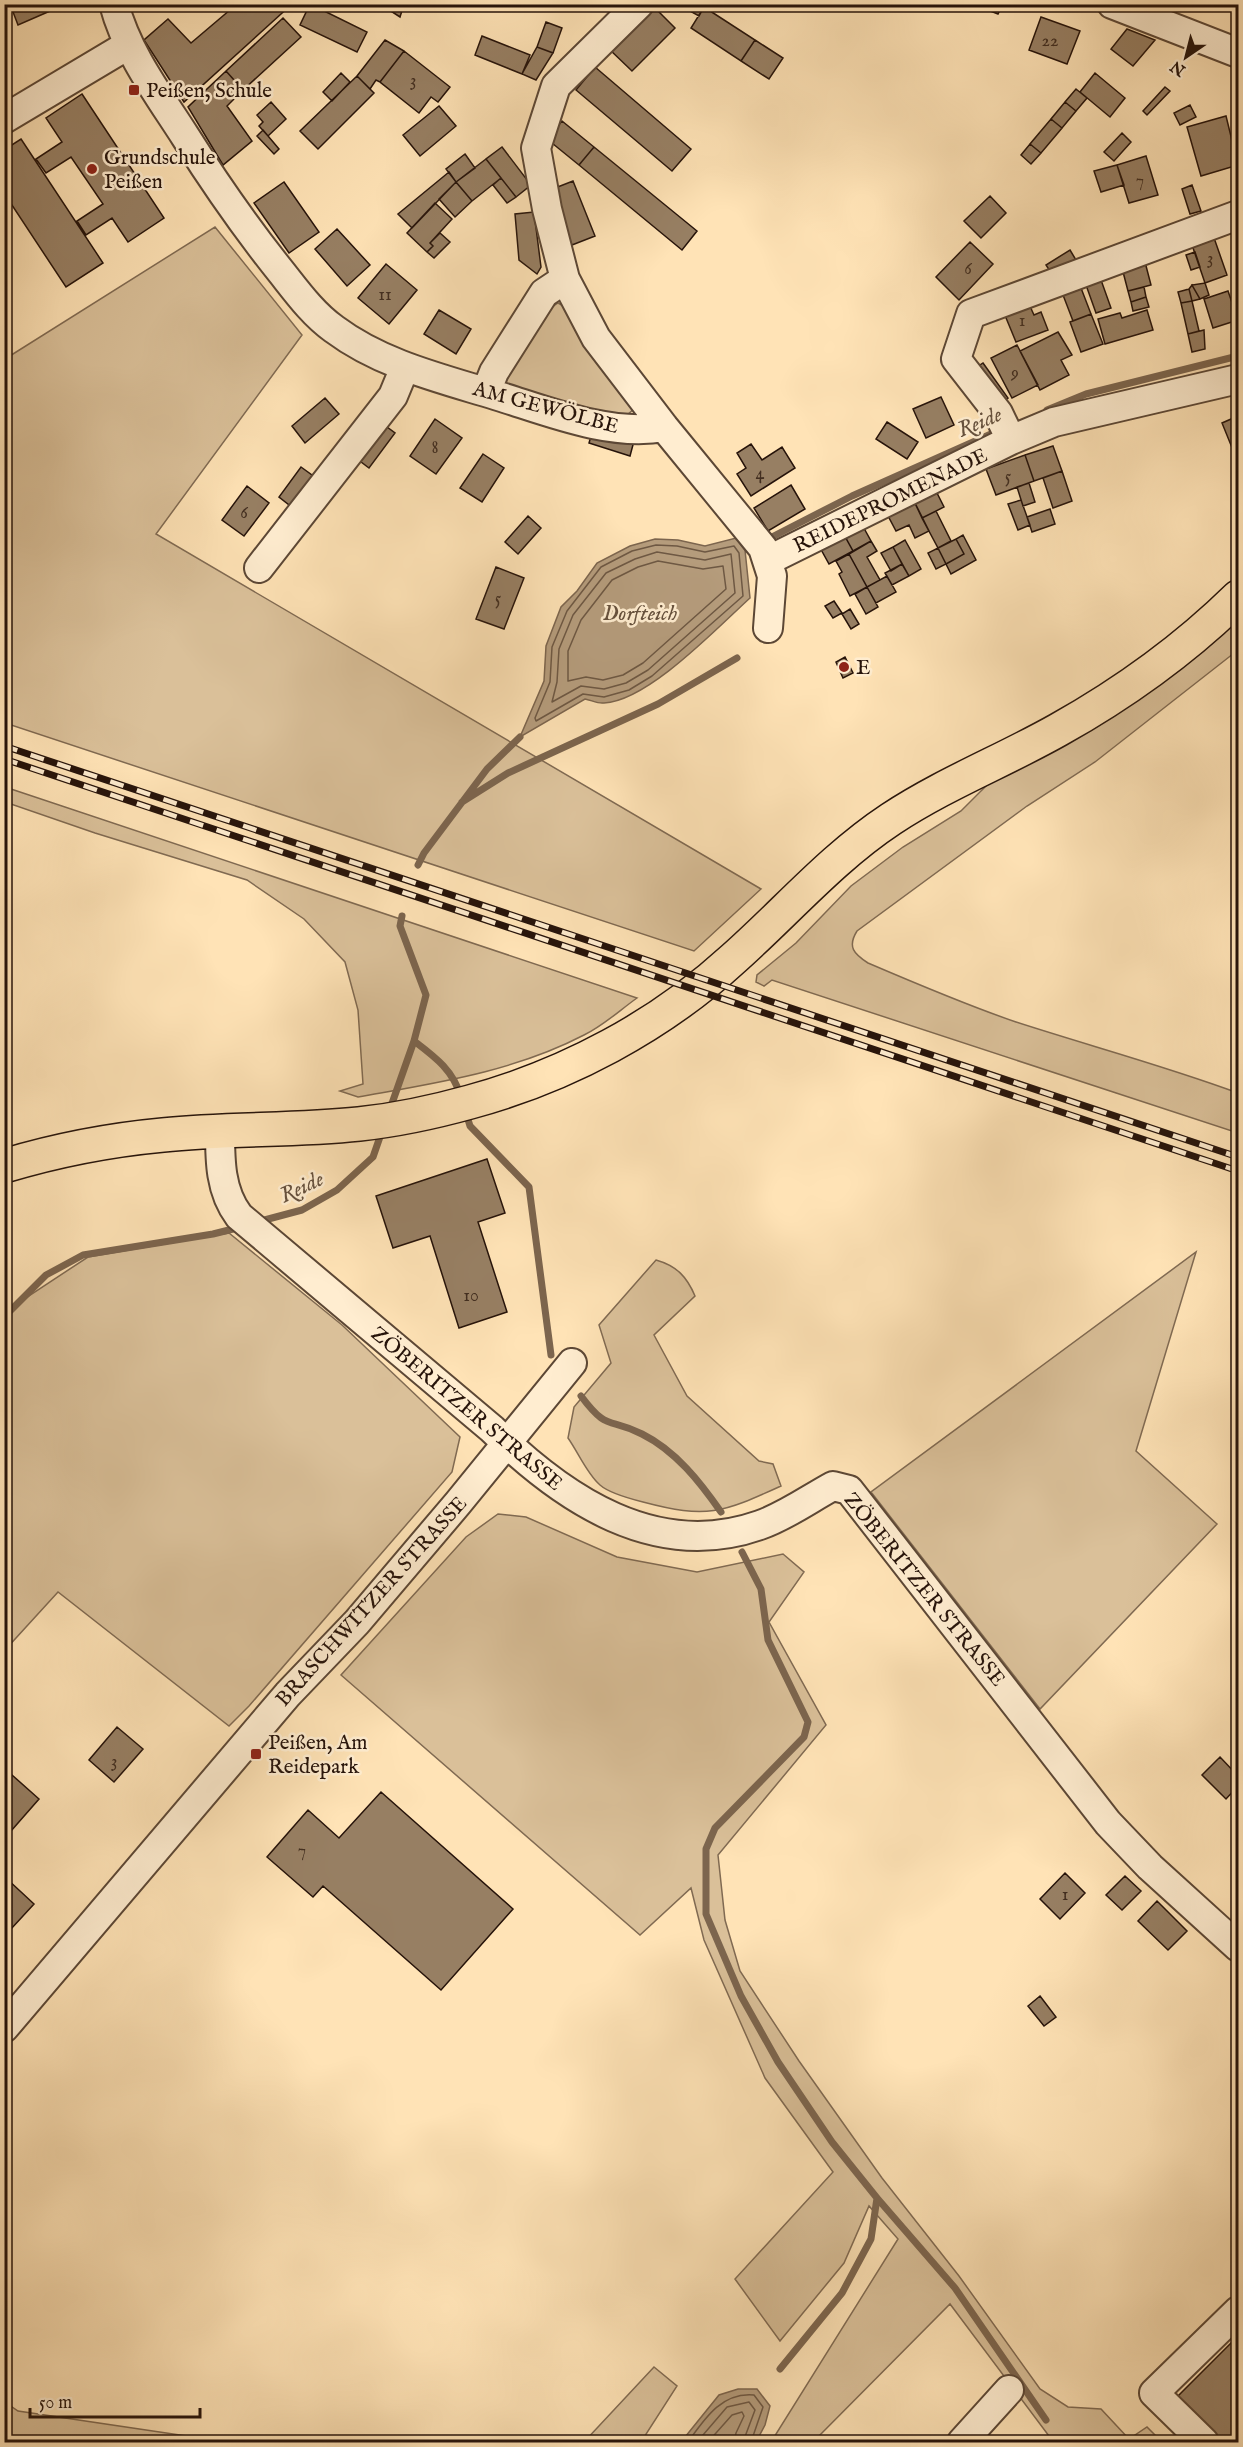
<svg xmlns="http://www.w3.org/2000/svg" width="1243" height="2447" font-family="'IM FELL English',serif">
  <rect width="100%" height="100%" fill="#ffe3b6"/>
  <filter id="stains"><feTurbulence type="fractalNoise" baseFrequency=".00333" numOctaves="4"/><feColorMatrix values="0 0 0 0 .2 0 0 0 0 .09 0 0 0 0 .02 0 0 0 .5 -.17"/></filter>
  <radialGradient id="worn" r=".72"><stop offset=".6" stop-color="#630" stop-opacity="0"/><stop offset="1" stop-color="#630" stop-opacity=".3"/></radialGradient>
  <path fill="#dac099" stroke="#806a52" stroke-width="1.5" d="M215 227 302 335 156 534 761 889 694 951 5 723V359Z
    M558 303 569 309 635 408 627 415 578 408 499 386 540 315Z
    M1238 615V650L1095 762 1027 806 857 931C847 947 854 954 868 963 917 984 966 1005 1016 1022 1090 1046 1165 1066 1238 1093V1133L772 980 764 986 756 982 757 975 796 943 851 886 903 847 961 811 997 775Z
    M5 787 637 998C620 1010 603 1026 584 1035 513 1072 435 1083 358 1097L340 1091 363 1084 358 1010 345 962 304 919 247 880 95 833 5 802Z
    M229 1233 342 1325 460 1437 452 1472 249 1706 229 1726 58 1592 5 1650 4 1320 18 1303 88 1257Z
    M1196 1252 1136 1451 1217 1524 1040 1709 871 1492Z
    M656 1260C677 1266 687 1277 695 1296L654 1335 687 1396 759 1461 773 1464 781 1486C722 1513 707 1519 643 1502 631 1499 609 1493 600 1485 587 1474 578 1452 568 1438L574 1407 611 1363 599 1325Z
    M498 1514 526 1517 617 1557 697 1572 783 1554 804 1572 769 1622 826 1725 718 1855 725 1920 740 1971 799 2061 882 2178 959 2276 1040 2389 1068 2407 1101 2409 1129 2439 1147 2427 1162 2442H1048L1049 2436 950 2304 813 2442H771L898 2239 869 2206 844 2263 780 2341 735 2279 833 2172 765 2078 704 1940 691 1888 640 1935 341 1675 466 1537Z
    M654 2367 677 2386 641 2442H584Z
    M5 2402 18 2411 227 2442H5Z"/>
  <path fill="#b59c7c" stroke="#7c654e" stroke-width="1.5" d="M736 538 745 550 750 598C717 628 648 701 604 703 598 704 591 700 585 699L520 737 544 681 546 646 561 607 577 591 597 563 630 546 655 539 678 540 705 546Z
    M738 2389H757L770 2406 765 2425 756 2442H681L719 2395Z"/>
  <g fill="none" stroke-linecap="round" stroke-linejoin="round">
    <path stroke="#6e5843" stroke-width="1.5" d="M656 545 677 546 705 552 734 546 739 553 743 596 652 676 629 690 604 697 583 694 536 721 535 718 550 682 552 647 567 611 601 567 632 551Z
      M657 552 705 560 731 554 735 593 648 670 626 683 604 689 581 686 552 702 557 682 559 649 573 615 606 573 635 559Z
      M658 561 703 569 723 566 726 589 643 663 623 675 603 680 586 677 568 681V651L581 620 612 580 638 567Z
      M688 2442C705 2418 722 2392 754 2395L763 2407 751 2442
      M697 2442 727 2407 749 2402 755 2410 743 2442
      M708 2442 732 2415 742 2412 744 2416 736 2433 734 2442"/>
    <path stroke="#7c654e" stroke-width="7" d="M1047 410 1086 394 1238 356
      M766 540 852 496 1000 430
      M462 802 508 773 658 704 737 658
      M418 865 424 853 487 769 520 737
      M414 1041C435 1057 453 1070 461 1097
      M390 1109 414 1041 426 995 400 926 402 916
      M466 1113 470 1126 529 1187 551 1355
      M257 1222 302 1210 337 1190 373 1157 382 1131
      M4 1317 46 1275 83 1255 213 1234 241 1227
      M581 1396C608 1432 608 1417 642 1434 676 1451 700 1482 721 1512
      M742 1552 761 1589 768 1640 808 1722 804 1737 715 1828 706 1849V1914L741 1996 778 2062 832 2142 877 2198 871 2239 842 2293 780 2369
      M877 2198 955 2288 1046 2420"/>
  </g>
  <path fill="#977f63" stroke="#26130a" stroke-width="1.5" d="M10 4H47L50 11 18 25Z
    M237 4H292L184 102 144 40 168 19 191 43Z
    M310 4 367 32 357 52 300 25Z
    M380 4H404L400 17Z
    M651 4 675 28 632 71 607 47Z
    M691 4 704 7 699 16 688 10Z
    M991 4H1003L998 14 988 10Z
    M704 7 755 40 741 61 691 28Z
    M1041 17 1080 31 1067 64 1029 50Z
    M283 18 301 37 243 90 226 71Z
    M546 22 562 28 553 53 537 47Z
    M1127 29 1155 40 1133 66 1111 49Z
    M482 36 530 55 522 74 475 55Z
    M385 40 404 51 380 82 376 80 370 89 357 76Z
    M755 40 783 58 769 79 741 61Z
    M537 47 553 53 536 80 522 74Z
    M404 51 450 87 438 102 431 97 419 113 380 82Z
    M595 67 691 149 672 171 576 90Z
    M226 71 243 90 227 106 252 141 223 165 188 107Z
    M341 73 350 82 332 101 323 92Z
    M1095 73 1125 98 1110 117 1080 92Z
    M357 76 374 93 318 149 300 131Z
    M1165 87 1170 91 1147 115 1143 111Z
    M1076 89 1087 98 1076 111 1065 102Z
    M82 94 164 218 128 242 112 218 86 235 77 221 103 204 71 157 46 173 36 159 62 142 46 118Z
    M271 102 286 119 268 136 259 126 263 122 257 115Z
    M1065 102 1076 111 1062 128 1051 119Z
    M1190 105 1196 117 1180 125 1174 113Z
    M439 106 456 126 420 156 403 135Z
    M1226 116 1238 165 1201 176 1187 127Z
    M1051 119 1062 128 1041 153 1030 144Z
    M562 121 594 147 579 165 547 139Z
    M263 130 279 149 274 154 257 136Z
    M1122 133 1131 142 1114 161 1104 152Z
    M21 139 103 263 66 287 4 193V150Z
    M1030 144 1041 153 1031 164 1021 155Z
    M502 147 531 185 516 197 486 159Z
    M594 147 697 231 682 250 579 165Z
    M465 154 475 168 456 182 446 169Z
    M1146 156 1158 195 1129 203 1117 165Z
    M486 159 501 178 472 201 456 182Z
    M1117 165 1124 185 1101 192 1094 171Z
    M449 172 456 182 412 228 398 214Z
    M501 178 516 197 507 203 493 185Z
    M573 181 595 236 572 245 550 190Z
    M284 182 319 232 289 253 254 203Z
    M456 182 472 201 455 217 439 199Z
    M1192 185 1201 211 1190 214 1182 189Z
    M990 196 1006 213 981 238 964 221Z
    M435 203 452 219 430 243 433 246 427 252 407 233Z
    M534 212 541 267 537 274 519 260 515 214Z
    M337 229 370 265 347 286 315 249Z
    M440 233 450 242 434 258 427 252 433 246 430 243Z
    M1213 235 1227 275 1205 283 1191 242Z
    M970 242 993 264 959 300 936 277Z
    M1070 250 1079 265 1055 279 1046 265Z
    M1195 252 1200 267 1191 270 1186 255Z
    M1145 262 1151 285 1128 291 1122 268Z
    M386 264 417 290 389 324 358 298Z
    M1101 280 1111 308 1096 313 1086 285Z
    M1205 283 1209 295 1200 299 1192 285Z
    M1192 285 1200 299 1192 301 1189 289Z
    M1144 287 1146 297 1131 302 1128 291Z
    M1081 288 1091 314 1073 321 1063 295Z
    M1189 289 1192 301 1181 303 1178 292Z
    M1228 291 1238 320 1213 328 1204 299Z
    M1146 297 1149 307 1133 311 1131 302Z
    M1192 301 1199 331 1188 334 1181 303Z
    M1029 304 1034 315 1041 312 1048 330 1016 342 1004 313Z
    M439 310 471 329 456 354 424 334Z
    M1147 310 1153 330 1105 344 1098 319 1120 313 1122 318Z
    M1091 314 1103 344 1081 352 1070 322Z
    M1204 330 1205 349 1192 352 1188 334Z
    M1058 332 1072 355 1061 360 1069 375 1040 390 1020 351Z
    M1017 345 1038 385 1012 398 991 358Z
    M983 363 1008 398 999 405 974 369Z
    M941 397 954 425 926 438 913 409Z
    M325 398 339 414 305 443 292 426Z
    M1238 416V459L1237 460 1222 423Z
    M435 419 462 438 436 474 410 456Z
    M379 421 395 433 369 468 352 455Z
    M887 422 918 442 907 459 876 439Z
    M593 429 634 441 630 456 589 443Z
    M751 444 762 460 782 447 795 468 751 496 737 474 746 468 737 453Z
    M1053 446 1062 471 1034 481 1025 455Z
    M483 454 504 468 482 502 460 488Z
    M1025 455 1034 481 996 495 986 469Z
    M301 467 316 478 293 508 279 497Z
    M1062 471 1072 501 1053 508 1043 478Z
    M1029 483 1035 502 1023 506 1017 487Z
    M791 485 805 509 768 531 754 508Z
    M247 486 269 503 244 536 222 520Z
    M934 487 944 507 922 518 913 499Z
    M913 499 929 531 915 538 909 525 896 531 886 512Z
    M1021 500 1030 525 1018 530 1008 504Z
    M1050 509 1055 524 1032 532 1027 517Z
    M936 511 951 541 938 548 922 518Z
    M528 516 541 528 518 554 505 542Z
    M860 521 871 541 853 551 842 531Z
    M842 531 853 551 829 564 818 544Z
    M963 535 976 560 951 574 946 564 964 554 956 539Z
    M956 539 964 554 946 564 938 548Z
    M905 540 921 569 909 576 893 547Z
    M871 541 877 551 867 557 880 580 867 587 849 554Z
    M893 547 902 564 891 571 881 553Z
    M938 548 946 564 936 569 928 553Z
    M849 554 867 587 850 596 839 574 842 572 836 561Z
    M902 564 909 576 892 585 885 573Z
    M496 567 524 578 504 629 476 619Z
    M887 576 896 592 876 603 867 587Z
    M867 587 878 607 866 614 855 594Z
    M834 601 842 613 833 618 825 606Z
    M850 609 859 624 851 629 842 614Z
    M845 657 853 673 843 678 836 662Z
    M487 1159 505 1213 478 1222 507 1312 459 1328 430 1236 393 1248 376 1196Z
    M117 1727 143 1749 114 1782 89 1760Z
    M1220 1757 1238 1776V1786L1226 1799 1202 1775Z
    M12 1775 39 1799 4 1839V1783Z
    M381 1792 513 1909 441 1990 323 1886 313 1897 267 1857 308 1810 339 1838Z
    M1065 1873 1085 1893 1060 1919 1040 1899Z
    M1125 1876 1141 1891 1122 1910 1106 1895Z
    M6 1878 34 1904 11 1929 4 1923Z
    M1157 1901 1187 1931 1168 1950 1138 1921Z
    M1040 1996 1056 2017 1044 2026 1028 2006Z
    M1238 2336V2442H1217L1175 2399Z"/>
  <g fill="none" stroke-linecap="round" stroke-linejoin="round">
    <defs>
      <path id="minor" d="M114 4C127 53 158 94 185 136 216 185 245 227 282 273 297 292 313 314 334 329 386 368 453 381 514 401 560 416 616 436 664 427
        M639 4 556 86 536 148 547 209 565 279 596 338 664 427 763 548 772 576 768 628
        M1112 4 1238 53
        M4 119 128 45
        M486 392 494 372 544 293 565 279
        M1011 440 998 413 956 359 971 314 1238 215
        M769 560 1011 440 1054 422 1238 379
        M259 568 393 396 405 367
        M220 1131C220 1160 220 1191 239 1216L492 1429C563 1499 656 1562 760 1525 786 1516 809 1499 833 1486L849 1490 1108 1823 1150 1867 1238 1947
        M4 2028 288 1694 357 1622 458 1503 572 1363
        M962 2442 1009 2390
        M1204 2442 1154 2393 1238 2311"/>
      <path id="major" d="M4 1166C57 1150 109 1140 163 1135 228 1128 294 1131 359 1124 397 1120 434 1112 470 1102 566 1076 660 1026 733 959 786 912 832 858 891 819 944 784 1003 761 1058 730 1124 693 1185 649 1238 597"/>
    </defs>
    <use href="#minor" stroke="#5c4735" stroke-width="32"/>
    <use href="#major" stroke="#26130a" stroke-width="36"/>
    <use href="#minor" stroke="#ffedd0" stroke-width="28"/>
    <use href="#major" stroke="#ffe3b6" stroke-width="33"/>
    <defs>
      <path id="rail" d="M4 746 1238 1157
        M4 759 1238 1171"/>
    </defs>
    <use href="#rail" stroke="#26130a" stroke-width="7"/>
    <use href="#rail" stroke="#ffedd0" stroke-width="4.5" stroke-dasharray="14" stroke-linecap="butt"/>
  </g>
  <g fill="#8f2418" stroke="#ffedd0" stroke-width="2">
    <rect x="128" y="84" width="12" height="12" rx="3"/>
    <circle cx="92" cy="169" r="6"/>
    <circle cx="844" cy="667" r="6"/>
    <rect x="250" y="1748" width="12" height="12" rx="3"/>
  </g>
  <g text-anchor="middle" stroke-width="5" stroke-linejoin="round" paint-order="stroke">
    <g font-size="18" fill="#422e20">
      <text x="1050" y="46">22</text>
      <text x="413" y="86">3</text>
      <text x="1140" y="186">7</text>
      <text x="1210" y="264">3</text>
      <text x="968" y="274">6</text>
      <text x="385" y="300">11</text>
      <text x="1022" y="326">1</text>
      <text x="1015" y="378">9</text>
      <text x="435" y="453">8</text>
      <text x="760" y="479">4</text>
      <text x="1008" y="482">5</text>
      <text x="244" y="518">6</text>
      <text x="498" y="604">5</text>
      <text x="471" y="1301">10</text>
      <text x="114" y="1767">3</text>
      <text x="302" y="1856">7</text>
      <text x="1065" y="1900">1</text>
    </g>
    <g font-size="21" fill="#26130a" stroke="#ffedd0" text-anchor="start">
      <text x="146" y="97">Peißen, Schule</text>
      <text x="104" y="164">Grundschule<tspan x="104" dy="24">Peißen</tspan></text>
      <text x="856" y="674">E</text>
      <text x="268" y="1749">Peißen, Am<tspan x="268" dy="24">Reidepark</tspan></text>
    </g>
    <g font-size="21" fill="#26130a" stroke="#ffedd0">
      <text transform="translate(546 407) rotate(15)" y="7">AM GEWÖLBE</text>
      <text transform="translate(890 500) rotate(-26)" y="7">REIDEPROMENADE</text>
      <text transform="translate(467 1408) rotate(40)" y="7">ZÖBERITZER STRASSE</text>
      <text transform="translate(925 1589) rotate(51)" y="7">ZÖBERITZER STRASSE</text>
      <text transform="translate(371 1601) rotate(-48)" y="7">BRASCHWITZER STRASSE</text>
    </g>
    <g font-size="22" font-style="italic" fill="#66513d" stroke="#ffedd0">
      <text transform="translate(979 421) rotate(-23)" y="8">Reide</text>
      <text x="640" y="620">Dorfteich</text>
      <text transform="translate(301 1186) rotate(-25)" y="8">Reide</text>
    </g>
  </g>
  <rect width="1243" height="2447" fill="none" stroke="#ffe3b6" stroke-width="24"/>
  <rect x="6" y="6" width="1231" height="2435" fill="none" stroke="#26130a" stroke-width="3"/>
  <rect x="12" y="12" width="1219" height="2423" fill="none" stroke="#26130a" stroke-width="1.5"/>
  <g transform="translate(1186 57) rotate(215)" stroke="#ffedd0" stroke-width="4.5" paint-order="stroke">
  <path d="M0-4.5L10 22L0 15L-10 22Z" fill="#26130a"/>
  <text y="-9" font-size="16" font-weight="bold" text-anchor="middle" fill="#26130a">N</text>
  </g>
  <path d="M30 2408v9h170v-9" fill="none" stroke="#26130a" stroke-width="3"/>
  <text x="39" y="2408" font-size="18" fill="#26130a" stroke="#ffedd0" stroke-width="4.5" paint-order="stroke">50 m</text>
  <rect width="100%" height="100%" filter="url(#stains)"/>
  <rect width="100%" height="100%" fill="url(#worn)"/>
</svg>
